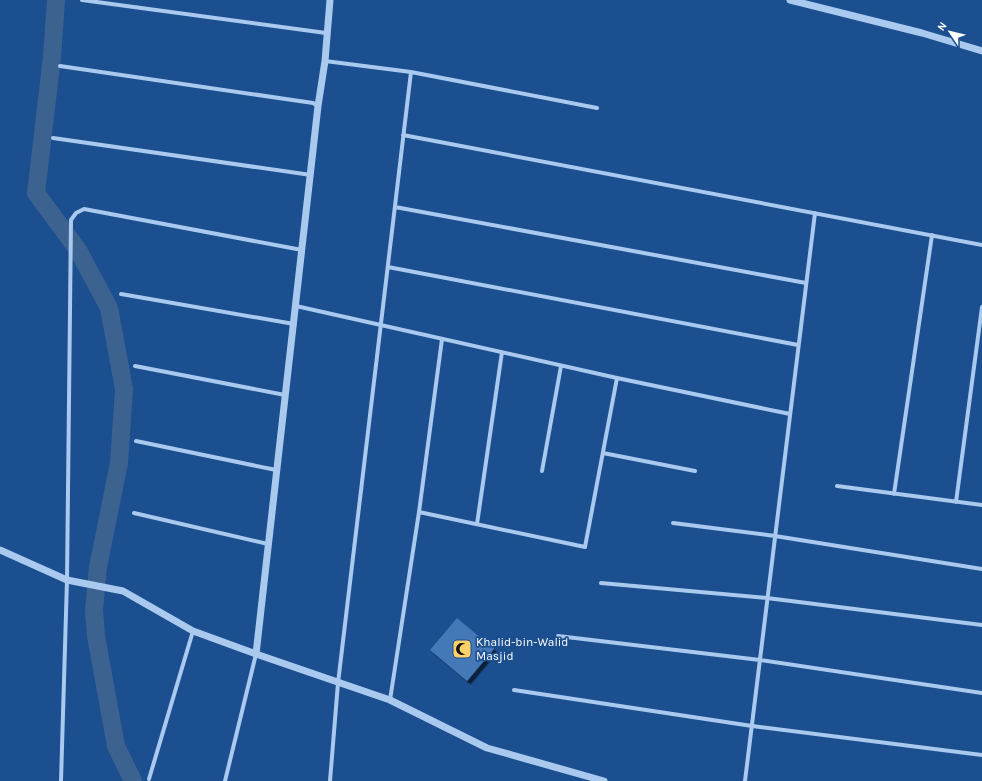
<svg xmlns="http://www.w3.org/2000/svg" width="982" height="781" font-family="Karla,sans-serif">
  <defs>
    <filter id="shadow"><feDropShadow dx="3.5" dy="3.5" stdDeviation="0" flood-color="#0009"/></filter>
  </defs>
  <rect width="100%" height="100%" fill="#1b4f8f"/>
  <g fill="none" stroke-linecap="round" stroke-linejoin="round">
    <path stroke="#3c6290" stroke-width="18" d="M56 0 52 57 36 193 78 250 109 308 124 389 119 463 98 567 94 610 96 636 116 746 133 781"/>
  </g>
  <path fill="#4478b7" filter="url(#shadow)" d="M457 618 494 649 467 681 430 650Z"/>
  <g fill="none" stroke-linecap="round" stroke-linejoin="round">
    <path stroke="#a9c9ee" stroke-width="4" d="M82 0 326 33
      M325 61 411 72 338 683 330 781
      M60 66 313 103 318 106
      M411 72 597 108
      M403 135 982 245
      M53 138 311 175
      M395 207 806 283
      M388 267 798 345
      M121 294 294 324
      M296 306 617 378 790 414
      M135 366 285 395
      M136 441 276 470
      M603 453 695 471
      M542 471 561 366
      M837 486 982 505
      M894 494 932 235
      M956 502 982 307
      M419 512 585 547 617 378
      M134 513 268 544
      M673 523 775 536 982 569
      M477 524 502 352
      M601 583 767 598 982 625
      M558 636 760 660 982 693
      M514 690 752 726 982 755
      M390 700 419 512 442 339
      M149 779 193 631
      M61 781 67 580 71 220 76 213 84 209 302 250
      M225 781 256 654
      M745 781 815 213"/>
    <path stroke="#a9c9ee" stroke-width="7" d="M790 0 922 33 982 51
      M0 550 67 580 123 591 193 631 256 654 390 700 487 748 604 781
      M256 654 318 106 325 61 330 0"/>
  </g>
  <defs>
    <symbol id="mosque-square" viewBox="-11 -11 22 22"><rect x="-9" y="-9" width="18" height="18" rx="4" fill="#ffd166" stroke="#1b4f8f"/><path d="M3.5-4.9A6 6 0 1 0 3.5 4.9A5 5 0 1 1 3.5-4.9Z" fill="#111"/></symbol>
  </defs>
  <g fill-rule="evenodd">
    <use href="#mosque-square" x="451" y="638" width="22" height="22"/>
  </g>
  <g text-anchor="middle" stroke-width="3.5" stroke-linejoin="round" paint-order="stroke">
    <g font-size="12" fill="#fff" stroke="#1b4f8f" text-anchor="start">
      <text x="476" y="646">Khalid-bin-Walid<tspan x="476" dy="14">Masjid</tspan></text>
    </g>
  </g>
  <g transform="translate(950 32) rotate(305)" stroke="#1b4f8f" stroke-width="3" paint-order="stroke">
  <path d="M0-3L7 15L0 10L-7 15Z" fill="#ffffff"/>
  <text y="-6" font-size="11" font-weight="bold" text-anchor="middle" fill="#ffffff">N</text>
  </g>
</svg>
